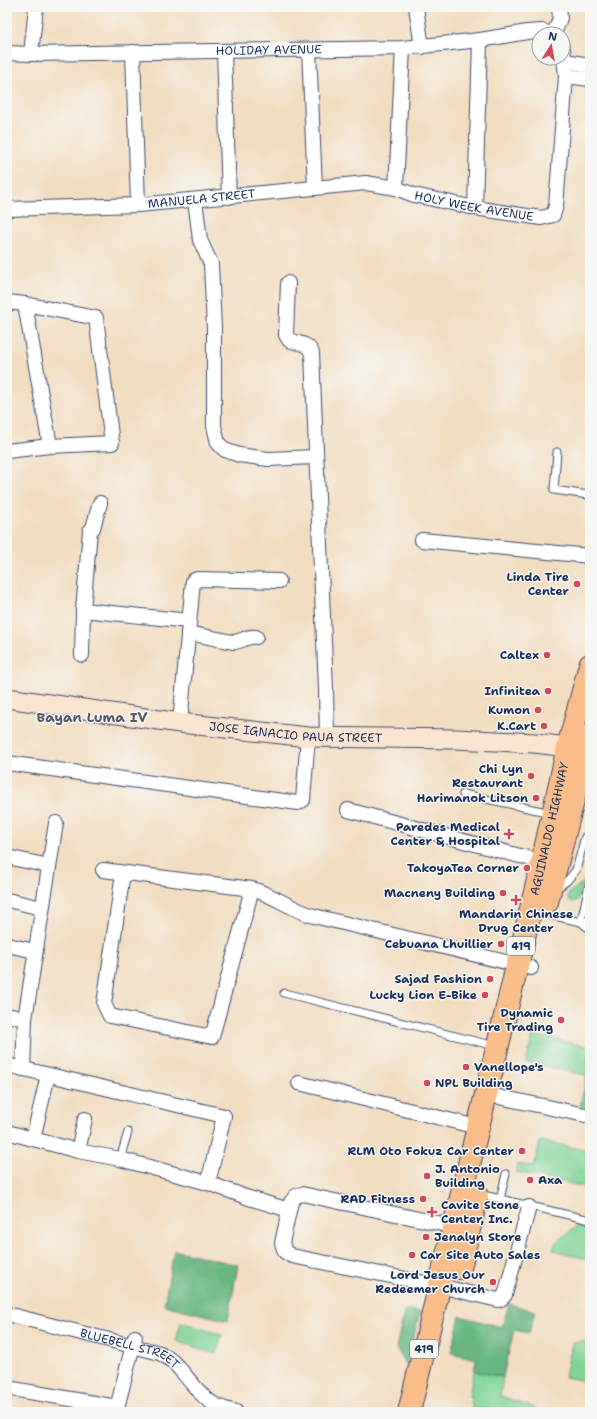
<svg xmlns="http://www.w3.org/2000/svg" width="597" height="1419" font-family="'Shantell Sans',sans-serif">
  <rect width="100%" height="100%" fill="#f6f6f2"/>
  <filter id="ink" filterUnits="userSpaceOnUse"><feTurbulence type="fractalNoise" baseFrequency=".025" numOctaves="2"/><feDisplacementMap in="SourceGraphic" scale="8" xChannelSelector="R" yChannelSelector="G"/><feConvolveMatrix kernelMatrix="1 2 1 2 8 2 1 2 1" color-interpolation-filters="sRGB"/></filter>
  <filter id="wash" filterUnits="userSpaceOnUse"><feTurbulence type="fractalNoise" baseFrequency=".012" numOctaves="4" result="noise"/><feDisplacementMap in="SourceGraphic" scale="16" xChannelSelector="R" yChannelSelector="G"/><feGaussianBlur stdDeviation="0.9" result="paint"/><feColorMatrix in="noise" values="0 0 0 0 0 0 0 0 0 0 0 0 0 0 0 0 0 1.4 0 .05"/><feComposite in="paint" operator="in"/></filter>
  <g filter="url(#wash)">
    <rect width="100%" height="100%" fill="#f3ddc0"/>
    <path fill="#80d496" stroke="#4e827a" d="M582 883 578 900 573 902 568 899 569 893Z
      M533 1035 590 1047V1076L526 1062Z
      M540 1141 590 1151V1188L516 1172 517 1164 534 1167Z
      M581 1223 590 1224V1260L553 1250 556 1242Z
      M181 1322 222 1335 216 1354 176 1341Z
      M590 1341V1382L565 1377 572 1343Z
      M474 1371 503 1377 500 1396 537 1409 536 1412H472V1404L469 1395Z"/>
    <path fill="#68b67f" stroke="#42726e" d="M587 1075 590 1076V1108L580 1106Z
      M174 1250 238 1265 228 1321 164 1305Z
      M509 1304 535 1311 529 1333 514 1330 503 1377 474 1371 476 1359 451 1353 460 1316 502 1327Z
      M405 1309 420 1312 406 1365 396 1348Z"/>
  </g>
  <g filter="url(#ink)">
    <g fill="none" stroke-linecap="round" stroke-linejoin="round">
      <defs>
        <path id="lane" d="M557 452 554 490 588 495
          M463 794 551 813
          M556 889 567 881 576 870 585 837
          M532 911 581 922 590 921
          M581 922 590 880
          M581 922 587 927 590 928
          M284 993 495 1046
          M120 1159 128 1132
          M479 1194 590 1220
          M500 1199 506 1174"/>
        <g id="street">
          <path id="s1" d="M36 7 31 54 403 48 480 40 527 32 542 31 551 34"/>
          <path d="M416 7 422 47"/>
          <path d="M554 34 560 18 559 7"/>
          <path d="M309 50 315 188"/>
          <path d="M224 51 229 197"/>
          <path d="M133 52 138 205"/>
          <path d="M7 53 31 54"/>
          <path d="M565 61 590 65"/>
          <path d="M566 76 590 79"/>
          <path d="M396 188 403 48"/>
          <path d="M195 200 200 240 211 264 214 329V426L218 443 225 450 239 455 268 459 316 457"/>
          <path d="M475 208 480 40"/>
          <path id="s2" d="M7 209 138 205 366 183 396 188 414 195 475 208 541 218 553 215 556 206 566 76 563 49"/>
          <path d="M288 283 286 335 289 340C298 344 307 342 312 353L326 689 327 738"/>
          <path d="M7 302 25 304 96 318 112 443 50 446 7 451"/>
          <path d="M25 304 50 446"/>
          <path d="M422 540 590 556"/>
          <path d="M83 610 189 621"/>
          <path d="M188 633 233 642C242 642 247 635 256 637"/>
          <path d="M82 655 83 610 90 531 93 528 100 503"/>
          <path d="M180 723 193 581 197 579 279 581"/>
          <path d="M7 763 298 803 303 800 308 737"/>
          <path d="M348 810 550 864"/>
          <path d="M7 857 49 866"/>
          <path d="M103 870 252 889C274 895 292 910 314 916L531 968"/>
          <path d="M123 873 104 1004 110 1016 212 1037 252 889"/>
          <path d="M7 900 42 908"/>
          <path d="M7 945 35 951"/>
          <path d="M7 1015 25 1019"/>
          <path d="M7 1065 224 1116 208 1183"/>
          <path d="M23 1069 25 1019 56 823"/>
          <path d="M299 1083 477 1127"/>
          <path d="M485 1094 590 1116"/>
          <path d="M7 1132 78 1151 120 1159 208 1183 249 1198 289 1210"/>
          <path d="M33 1139 48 1075"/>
          <path d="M78 1151 85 1119"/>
          <path d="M461 1228 302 1194 296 1196 291 1202 282 1243 285 1252 292 1256 440 1286 498 1300 501 1299 505 1295 529 1207"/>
          <path id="s3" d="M7 1314 160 1353C182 1364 192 1390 212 1403 219 1408 228 1410 236 1412"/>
          <path d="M7 1388 117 1407"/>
          <path d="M116 1412 135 1337"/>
        </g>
        <g id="secondary">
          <path id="s4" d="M7 698 180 723 308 737 456 739 535 743 559 746 582 750"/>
        </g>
        <g id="highway">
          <path d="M547 902 590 735"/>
          <path d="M460 1268 477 1196"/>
          <path id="s5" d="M409 1412 542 863 568 747 590 665"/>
        </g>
      </defs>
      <use href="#lane" stroke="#3b496d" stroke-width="9"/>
      <use href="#street" stroke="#3b496d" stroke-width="16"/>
      <use href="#secondary" stroke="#3b496d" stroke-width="21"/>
      <use href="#highway" stroke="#3b496d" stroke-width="24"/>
      <use href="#lane" stroke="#fff" stroke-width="7"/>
      <use href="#street" stroke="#fff" stroke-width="14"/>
      <use href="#secondary" stroke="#fce5d0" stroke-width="19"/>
      <use href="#highway" stroke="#f8bd89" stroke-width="22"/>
    </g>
  </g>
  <g fill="#d1495b" stroke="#f6f6f2" stroke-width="1.5">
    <circle cx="577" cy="584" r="4"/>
    <circle cx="547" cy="655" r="4"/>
    <circle cx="548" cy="691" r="4"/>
    <circle cx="538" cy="710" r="4"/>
    <circle cx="544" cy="726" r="4"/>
    <circle cx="531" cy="776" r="4"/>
    <circle cx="536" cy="798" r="4"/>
    <path d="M507 828h4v4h4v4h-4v4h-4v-4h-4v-4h4z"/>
    <circle cx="527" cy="868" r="4"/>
    <circle cx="503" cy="893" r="4"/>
    <path d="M514 894h4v4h4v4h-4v4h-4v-4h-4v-4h4z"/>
    <circle cx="501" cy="944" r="4"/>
    <circle cx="490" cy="979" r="4"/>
    <circle cx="485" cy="995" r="4"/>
    <circle cx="561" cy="1020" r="4"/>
    <circle cx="466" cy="1067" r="4"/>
    <circle cx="427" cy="1083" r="4"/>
    <circle cx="522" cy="1151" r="4"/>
    <circle cx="427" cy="1176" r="4"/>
    <circle cx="530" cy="1180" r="4"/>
    <circle cx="423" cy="1199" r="4"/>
    <path d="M430 1206h4v4h4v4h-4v4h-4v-4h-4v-4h4z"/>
    <circle cx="426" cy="1237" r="4"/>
    <circle cx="412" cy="1255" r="4"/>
    <circle cx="493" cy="1282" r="4"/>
  </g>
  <g text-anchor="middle" stroke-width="3" stroke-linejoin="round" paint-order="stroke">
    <g fill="#f6f6f2" stroke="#5d6b8a" stroke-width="1">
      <rect x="507" y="937" width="28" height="18" rx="3"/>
      <rect x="410" y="1340" width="28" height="18" rx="3"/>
    </g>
    <g font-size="11" font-weight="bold" fill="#1b2f5e">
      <text x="521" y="950">419</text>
      <text x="424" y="1353">419</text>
    </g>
    <g font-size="12" fill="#1b2f5e" stroke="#f6f6f2">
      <text dy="4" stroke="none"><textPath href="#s1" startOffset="285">HOLIDAY AVENUE</textPath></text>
      <text dy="4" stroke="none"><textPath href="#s2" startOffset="195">MANUELA STREET</textPath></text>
      <text dy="4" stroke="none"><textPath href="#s2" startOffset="471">HOLY WEEK AVENUE</textPath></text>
      <text dy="4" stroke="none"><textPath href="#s4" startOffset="291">JOSE IGNACIO PAUA STREET</textPath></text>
      <text dy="4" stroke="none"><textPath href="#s5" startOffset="600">AGUINALDO HIGHWAY</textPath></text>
      <text dy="4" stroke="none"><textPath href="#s3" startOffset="128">BLUEBELL STREET</textPath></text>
    </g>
    <g font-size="12" font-weight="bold" fill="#1b2f5e" stroke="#f6f6f2" text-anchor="end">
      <text x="569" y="581">Linda Tire<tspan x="569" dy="14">Center</tspan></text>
      <text x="539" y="659">Caltex</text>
      <text x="540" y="695">Infinitea</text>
      <text x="530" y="714">Kumon</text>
      <text x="536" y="730">K.Cart</text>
      <text x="523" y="773">Chi Lyn<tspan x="523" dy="14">Restaurant</tspan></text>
      <text x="528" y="802">Harimanok Litson</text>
      <text x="500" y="831">Paredes Medical<tspan x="500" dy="14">Center &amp; Hospital</tspan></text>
      <text x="519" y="872">TakoyaTea Corner</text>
      <text x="495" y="897">Macneny Building</text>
      <text x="516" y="918" text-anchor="middle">Mandarin Chinese<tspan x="516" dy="14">Drug Center</tspan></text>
      <text x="493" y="948">Cebuana Lhuillier</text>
      <text x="482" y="983">Sajad Fashion</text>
      <text x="477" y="999">Lucky Lion E-Bike</text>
      <text x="553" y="1017">Dynamic<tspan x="553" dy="14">Tire Trading</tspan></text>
      <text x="474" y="1071" text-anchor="start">Vanellope's</text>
      <text x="435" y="1087" text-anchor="start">NPL Building</text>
      <text x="514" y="1155">RLM Oto Fokuz Car Center</text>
      <text x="435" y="1173" text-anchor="start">J. Antonio<tspan x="435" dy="14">Building</tspan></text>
      <text x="538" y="1184" text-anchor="start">Axa</text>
      <text x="415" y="1203">RAD Fitness</text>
      <text x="441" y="1209" text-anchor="start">Cavite Stone<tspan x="441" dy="14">Center, Inc.</tspan></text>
      <text x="434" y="1241" text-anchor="start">Jenalyn Store</text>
      <text x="420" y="1259" text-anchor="start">Car Site Auto Sales</text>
      <text x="485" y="1279">Lord Jesus Our<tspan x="485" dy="14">Redeemer Church</tspan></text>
    </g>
    <g font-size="14" font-weight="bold" fill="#5c576c" stroke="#f6f6f2">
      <text x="92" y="722">Bayan Luma IV</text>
    </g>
  </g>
  <rect width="597" height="1419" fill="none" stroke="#f6f6f2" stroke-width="24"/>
  <g transform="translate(551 46) rotate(11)"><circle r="19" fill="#f6f6f2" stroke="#9ea6b7"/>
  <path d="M0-3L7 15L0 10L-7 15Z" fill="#d1495b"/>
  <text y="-6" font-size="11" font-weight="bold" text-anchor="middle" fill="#1b2f5e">N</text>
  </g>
</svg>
